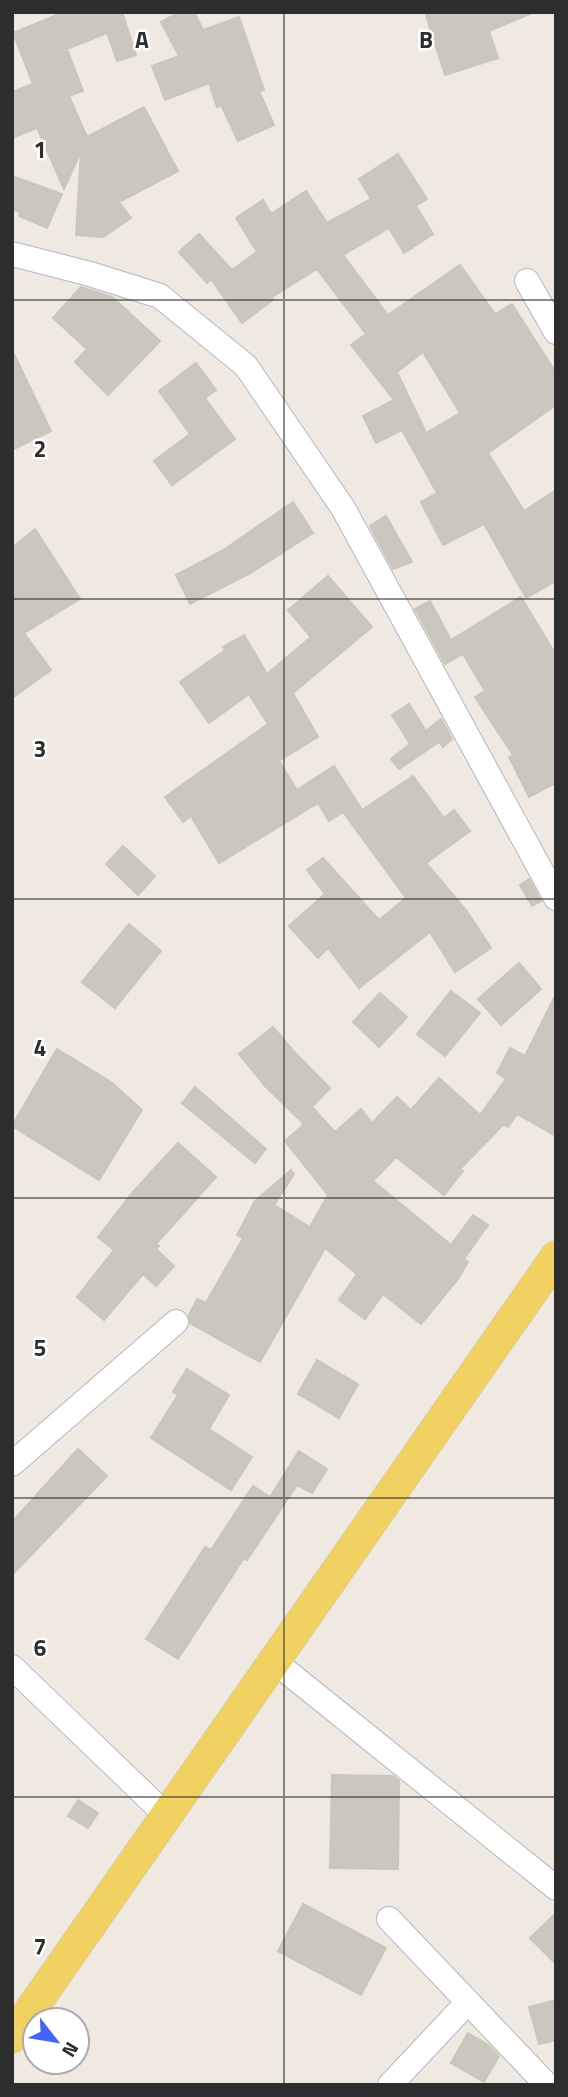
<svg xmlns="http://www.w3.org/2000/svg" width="568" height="2097" font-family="'Titillium Web',sans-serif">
  <rect width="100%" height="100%" fill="#efe9e1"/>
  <path fill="#cbc7bf" stroke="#cbc5ba" stroke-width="2" fill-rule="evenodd" d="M64 12H122L136 55 117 61 107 33 67 49 83 91 69 96 87 137 144 107 178 171 119 202 131 218 103 237 76 235 81 151 64 189 37 128 12 138V92L33 84 13 33Z
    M180 12H194L203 30 239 17 264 90 259 91 274 125 238 141 221 105 217 107 209 83 165 100 152 66 179 56 161 22Z
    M425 12H532V13L489 31 498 58 445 75Z
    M398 154 427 199 416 206 433 234 404 253 389 228 343 255 388 315 460 265 495 314 512 304 556 373V405L488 453 524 511 556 490V581L526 598 484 524 443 545 421 502 437 493 402 430 376 443 363 416 394 400 351 345 366 334 317 269 272 297 273 300 242 323 211 279 207 283 179 252 199 234 232 270 257 252 236 218 263 200 271 214 306 191 327 223 371 199 359 179ZM423 352 460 413 426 433 397 372Z
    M12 176 62 194 47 228 19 216 20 212 12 209Z
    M81 287 112 297 160 341 108 395 75 362 87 349 53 318Z
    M12 350 51 431 12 450Z
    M196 363 216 390 205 398 235 439 172 485 154 461 190 434 159 391Z
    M293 502 313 533 249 574 190 604 176 575 222 551Z
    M386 516 412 562 393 569 370 526Z
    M35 529 80 599 24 633 51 670 12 698V548Z
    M328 576 372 627 293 693 318 737 279 761 297 790 334 766 362 810 413 776 444 818 454 810 470 831 426 863 466 910 491 948 455 972 430 932 359 988 328 948 318 958 289 926 325 894 307 870 323 858 379 920 406 898 343 812 329 821 318 803 219 863 191 816 183 822 165 797 268 724 249 694 209 723 180 682 225 650 223 647 244 635 267 674 311 637 288 610Z
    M521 597 556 655V783L529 797 509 757 513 755 475 697 485 691 463 654 445 664 415 609 430 601 451 640Z
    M409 704 426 731 441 719 452 739 443 747 439 742 399 769 391 759 410 744 392 715Z
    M123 846 155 876 138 895 106 864Z
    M529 879 541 901 532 906 520 885Z
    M129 924 161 951 115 1008 82 982Z
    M519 963 541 989 501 1025 478 999Z
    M451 991 480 1013 445 1056 417 1034Z
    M380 993 407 1017 379 1047 353 1022Z
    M556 994V1136L517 1114 508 1127 504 1124 460 1169 463 1171 444 1195 396 1157 373 1181 451 1245 473 1215 488 1225 464 1259 468 1262 458 1279 421 1324 383 1294 365 1319 339 1300 357 1274 325 1248 260 1362 190 1323 189 1315 197 1299 206 1303 243 1238 237 1235 255 1201 291 1170 294 1174 274 1205 310 1227 328 1195 285 1141 304 1124 265 1086 239 1054 273 1027 296 1054 330 1088 312 1107 335 1132 361 1109 372 1123 397 1097 411 1110 439 1078 480 1115 506 1079 497 1073 510 1048 525 1056Z
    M57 1049 111 1082 142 1110 99 1180 12 1126Z
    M195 1087 266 1149 255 1163 182 1103Z
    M178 1143 216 1177 156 1244 159 1246 156 1249 174 1266 156 1286 143 1274 104 1320 77 1297 114 1250 98 1237 133 1192Z
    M317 1360 358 1384 339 1418 298 1394Z
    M187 1369 229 1395 209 1429 252 1457 231 1490 151 1438 178 1395 173 1392Z
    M78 1449 107 1476 12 1575V1522Z
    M299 1451 327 1469 312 1493 297 1485 247 1560 244 1558 178 1659 146 1639 205 1547 211 1550 253 1486 270 1497Z
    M332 1775 393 1776 399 1781 398 1869 330 1868Z
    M78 1800 98 1813 88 1828 68 1816Z
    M303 1904 386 1948 361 1995 278 1951Z
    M556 1913V1964L530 1938Z
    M556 2000V2040L539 2044 529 2007Z
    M468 2033 487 2044 499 2056 484 2082 451 2063Z"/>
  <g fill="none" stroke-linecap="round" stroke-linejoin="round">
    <defs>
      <path id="minor" d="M12 254 90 274 160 296 246 366 343 508 556 898
        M527 281 556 332
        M12 1464 176 1322
        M275 1662 556 1888
        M12 1667 166 1815
        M389 1919 547 2085
        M390 2085 467 2003"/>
      <path id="major" d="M12 2037 556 1257"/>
    </defs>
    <use href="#minor" stroke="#b4b7c1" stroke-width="26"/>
    <use href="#major" stroke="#c9c9c9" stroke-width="33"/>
    <use href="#minor" stroke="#fff" stroke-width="24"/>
    <use href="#major" stroke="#f2d163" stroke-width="32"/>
  </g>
  <path fill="none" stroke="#2e2e2e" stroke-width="2" stroke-opacity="0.55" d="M284 12V2085M12 300H556M12 599H556M12 899H556M12 1198H556M12 1498H556M12 1797H556"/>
  <g font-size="23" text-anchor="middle" font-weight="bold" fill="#2e2e2e" stroke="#fff" stroke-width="5" stroke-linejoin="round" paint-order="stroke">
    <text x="142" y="48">A</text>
    <text x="426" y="48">B</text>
    <text x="40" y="158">1</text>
    <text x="40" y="457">2</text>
    <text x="40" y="757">3</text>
    <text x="40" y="1056">4</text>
    <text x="40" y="1356">5</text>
    <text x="40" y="1656">6</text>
    <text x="40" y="1955">7</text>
  </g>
  <rect width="568" height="2097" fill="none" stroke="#2e2e2e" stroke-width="28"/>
  <g transform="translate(56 2041) rotate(121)"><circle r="33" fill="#ffffff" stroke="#ababab" stroke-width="2"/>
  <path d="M0-5L12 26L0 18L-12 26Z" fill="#4264fb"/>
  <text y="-10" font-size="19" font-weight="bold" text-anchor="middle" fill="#2e2e2e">N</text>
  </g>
</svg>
